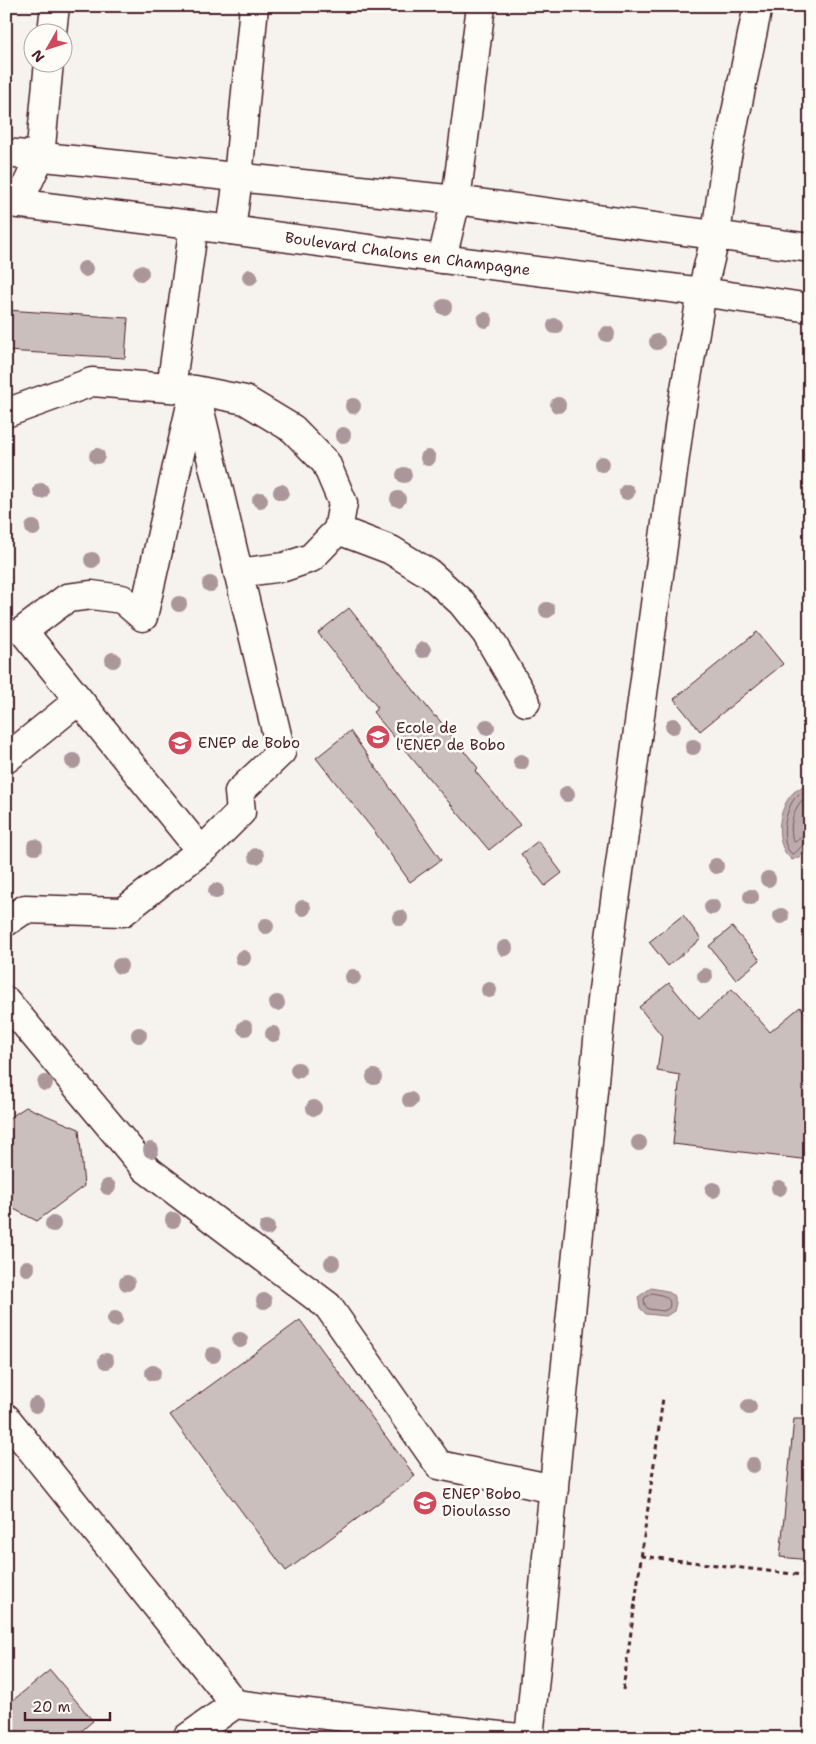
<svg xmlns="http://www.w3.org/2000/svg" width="816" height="1744" font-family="'Shantell Sans',sans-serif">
  <rect width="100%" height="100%" fill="#f6f3ef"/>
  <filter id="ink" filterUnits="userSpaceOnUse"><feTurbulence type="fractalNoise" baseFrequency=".02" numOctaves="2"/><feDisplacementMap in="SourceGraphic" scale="10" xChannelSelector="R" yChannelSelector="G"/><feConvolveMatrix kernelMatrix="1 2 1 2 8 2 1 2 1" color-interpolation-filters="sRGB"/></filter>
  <g filter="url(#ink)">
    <path fill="#bbabac" stroke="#8e7378" d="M805 787 810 791V844L799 857 792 860C773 845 777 808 794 792 797 789 801 788 805 787Z
      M651 1288 667 1291 673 1295 676 1303 674 1311 666 1316 646 1314 640 1308 638 1297Z"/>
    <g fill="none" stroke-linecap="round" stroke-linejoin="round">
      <path stroke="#77575f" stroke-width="1" d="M810 795C806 794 802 792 798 795 785 805 778 844 792 854 800 852 801 842 810 841
        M810 801 802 800C792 812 789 826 793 841L795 842 803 836 810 835
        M652 1293C661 1295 673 1296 669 1308L664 1311 648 1309 645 1305 644 1299Z"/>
    </g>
    <path fill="#cbbfbe" stroke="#4a1f2b" d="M6 310 128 318 125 358 6 351Z
      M349 608 435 717 436 716 478 768 475 771 520 825 489 850 373 712 378 708 318 633Z
      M757 632 783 664 700 731 674 699Z
      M350 731 441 860 410 882 374 831 316 758Z
      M538 841 562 873 545 886 521 854Z
      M683 915 701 939 668 966 649 942Z
      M732 927 760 960 736 980 709 946Z
      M669 983 699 1019 732 989 770 1032 800 1007 810 1019V1160L673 1144 680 1075 657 1071 662 1036 639 1007Z
      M26 1107 79 1129 84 1186 37 1221 6 1205V1120Z
      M300 1320 415 1476 286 1571 170 1415Z
      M794 1419H810V1560L780 1557Z
      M50 1670 93 1721 73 1738H6V1706Z"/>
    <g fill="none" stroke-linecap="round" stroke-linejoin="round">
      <defs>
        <path id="minor" d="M52 32 55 6
          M18 204 40 157 49 62
          M231 230 238 178 254 6
          M442 259 456 200 481 6
          M171 388 194 225
          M193 396 143 617 122 599 92 595 67 598 23 631 201 851
          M6 413 92 382 195 390 245 400 293 429 326 463 343 503 338 530 311 558 284 567 238 573
          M338 530 391 550 430 574 462 603 486 633 526 702
          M6 759 79 700
          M6 922 25 909 123 912 208 845 241 812 239 792 281 752 195 390
          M6 1001 145 1168 328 1306 439 1465 554 1489
          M6 1418 235 1704 518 1738
          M187 1738 235 1704
          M529 1738 603 990 681 412 702 292 716 234 726 161 758 6"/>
        <g id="major">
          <path d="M6 153 456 200 810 248"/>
          <path id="s1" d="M6 202 231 230 442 259 702 292 810 308"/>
        </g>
      </defs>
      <use href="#minor" stroke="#4a1f2b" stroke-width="31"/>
      <use href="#major" stroke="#4a1f2b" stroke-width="31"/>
      <path stroke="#4a1f2b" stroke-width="3" stroke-dasharray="5 4" stroke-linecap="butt" d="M641 1556 810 1576
        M623 1690 663 1398"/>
      <use href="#minor" stroke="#fdfcf7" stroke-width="28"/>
      <use href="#major" stroke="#fdfcf7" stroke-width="28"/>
    </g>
    <g fill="#ab979a">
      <circle cx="85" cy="269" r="8"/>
      <circle cx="141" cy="273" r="8"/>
      <circle cx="250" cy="277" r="8"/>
      <circle cx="444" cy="307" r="8"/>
      <circle cx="485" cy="320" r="8"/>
      <circle cx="555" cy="326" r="8"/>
      <circle cx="607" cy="334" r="8"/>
      <circle cx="657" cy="342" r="8"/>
      <circle cx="558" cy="405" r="8"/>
      <circle cx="353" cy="406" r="8"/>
      <circle cx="343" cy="435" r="8"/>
      <circle cx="97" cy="456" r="8"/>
      <circle cx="428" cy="458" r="8"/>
      <circle cx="602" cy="464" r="8"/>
      <circle cx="404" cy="475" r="8"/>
      <circle cx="41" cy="491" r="8"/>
      <circle cx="281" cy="492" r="8"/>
      <circle cx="627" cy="492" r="8"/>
      <circle cx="398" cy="499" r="8"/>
      <circle cx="260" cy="500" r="8"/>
      <circle cx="33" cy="528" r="8"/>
      <circle cx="92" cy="560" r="8"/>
      <circle cx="210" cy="584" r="8"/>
      <circle cx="179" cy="604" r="8"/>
      <circle cx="547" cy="610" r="8"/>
      <circle cx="423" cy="650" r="8"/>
      <circle cx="113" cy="660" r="8"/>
      <circle cx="673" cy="726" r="8"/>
      <circle cx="487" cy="727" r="8"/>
      <circle cx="693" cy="747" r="8"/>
      <circle cx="73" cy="761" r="8"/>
      <circle cx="521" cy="762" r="8"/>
      <circle cx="567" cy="794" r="8"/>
      <circle cx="35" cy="847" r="8"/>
      <circle cx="256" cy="856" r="8"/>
      <circle cx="716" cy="866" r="8"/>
      <circle cx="768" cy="879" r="8"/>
      <circle cx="216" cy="891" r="8"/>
      <circle cx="751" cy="897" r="8"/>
      <circle cx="712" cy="907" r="8"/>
      <circle cx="303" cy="908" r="8"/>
      <circle cx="781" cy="916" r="8"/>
      <circle cx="400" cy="918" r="8"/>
      <circle cx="266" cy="926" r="8"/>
      <circle cx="505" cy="948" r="8"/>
      <circle cx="243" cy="958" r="8"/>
      <circle cx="120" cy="966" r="8"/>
      <circle cx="705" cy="976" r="8"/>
      <circle cx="353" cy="977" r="8"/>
      <circle cx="489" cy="990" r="8"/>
      <circle cx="277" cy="1003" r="8"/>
      <circle cx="245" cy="1028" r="8"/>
      <circle cx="273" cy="1034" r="8"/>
      <circle cx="139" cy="1035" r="8"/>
      <circle cx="298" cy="1070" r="8"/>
      <circle cx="374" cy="1077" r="8"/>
      <circle cx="45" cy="1083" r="8"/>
      <circle cx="410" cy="1100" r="8"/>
      <circle cx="314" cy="1108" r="8"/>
      <circle cx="639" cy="1143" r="8"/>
      <circle cx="151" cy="1150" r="8"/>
      <circle cx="108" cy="1187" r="8"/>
      <circle cx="779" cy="1188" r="8"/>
      <circle cx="713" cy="1190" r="8"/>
      <circle cx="173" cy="1220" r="8"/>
      <circle cx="53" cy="1224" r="8"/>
      <circle cx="267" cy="1228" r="8"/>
      <circle cx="332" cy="1263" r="8"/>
      <circle cx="27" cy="1268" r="8"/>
      <circle cx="127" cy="1283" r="8"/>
      <circle cx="264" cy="1301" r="8"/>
      <circle cx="115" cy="1319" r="8"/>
      <circle cx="240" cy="1340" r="8"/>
      <circle cx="213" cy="1355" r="8"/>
      <circle cx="106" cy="1361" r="8"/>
      <circle cx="153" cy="1373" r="8"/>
      <circle cx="36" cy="1405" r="8"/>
      <circle cx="749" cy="1407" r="8"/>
      <circle cx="753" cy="1465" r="8"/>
    </g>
  </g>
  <defs>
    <symbol id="school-disc" viewBox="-11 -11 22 22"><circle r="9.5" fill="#d1495b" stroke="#fdfcf7"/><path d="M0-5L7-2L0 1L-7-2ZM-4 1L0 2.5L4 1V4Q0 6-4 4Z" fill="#fff"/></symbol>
    <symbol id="university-disc" viewBox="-11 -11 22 22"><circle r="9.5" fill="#d1495b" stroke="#fdfcf7"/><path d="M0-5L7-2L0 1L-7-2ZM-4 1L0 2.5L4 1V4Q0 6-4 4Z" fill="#fff"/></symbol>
  </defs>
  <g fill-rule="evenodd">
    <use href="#school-disc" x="364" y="723" width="28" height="28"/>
    <use href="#university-disc" x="166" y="729" width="28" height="28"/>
    <use href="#school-disc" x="411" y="1489" width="28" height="28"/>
  </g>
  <g text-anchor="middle" stroke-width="5" stroke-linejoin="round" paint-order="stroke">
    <g font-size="15" fill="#4a1f2b" stroke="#fdfcf7">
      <text dy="5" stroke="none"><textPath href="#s1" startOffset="405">Boulevard Chalons en Champagne</textPath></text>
    </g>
    <g font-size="15" fill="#4a1f2b" stroke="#fdfcf7" text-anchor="start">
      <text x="396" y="733">Ecole de<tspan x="396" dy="17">l'ENEP de Bobo</tspan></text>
      <text x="198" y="748">ENEP de Bobo</text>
      <text x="442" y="1499">ENEP Bobo<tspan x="442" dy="17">Dioulasso</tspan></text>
    </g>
  </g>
  <rect width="816" height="1744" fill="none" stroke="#fdfcf7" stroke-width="25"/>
  <rect x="12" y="12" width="791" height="1719" fill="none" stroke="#4a1f2b" stroke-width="2" filter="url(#ink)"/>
  <g transform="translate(48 48) rotate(231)"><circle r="24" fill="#fdfcf7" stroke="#b5a4a5"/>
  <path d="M0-4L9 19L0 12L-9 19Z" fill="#d1495b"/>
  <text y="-8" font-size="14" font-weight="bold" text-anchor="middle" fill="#4a1f2b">N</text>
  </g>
  <path d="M25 1712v8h85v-8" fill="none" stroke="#4a1f2b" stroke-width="2.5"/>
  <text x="32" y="1712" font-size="15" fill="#4a1f2b" stroke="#fdfcf7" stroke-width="4" paint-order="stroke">20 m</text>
</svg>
